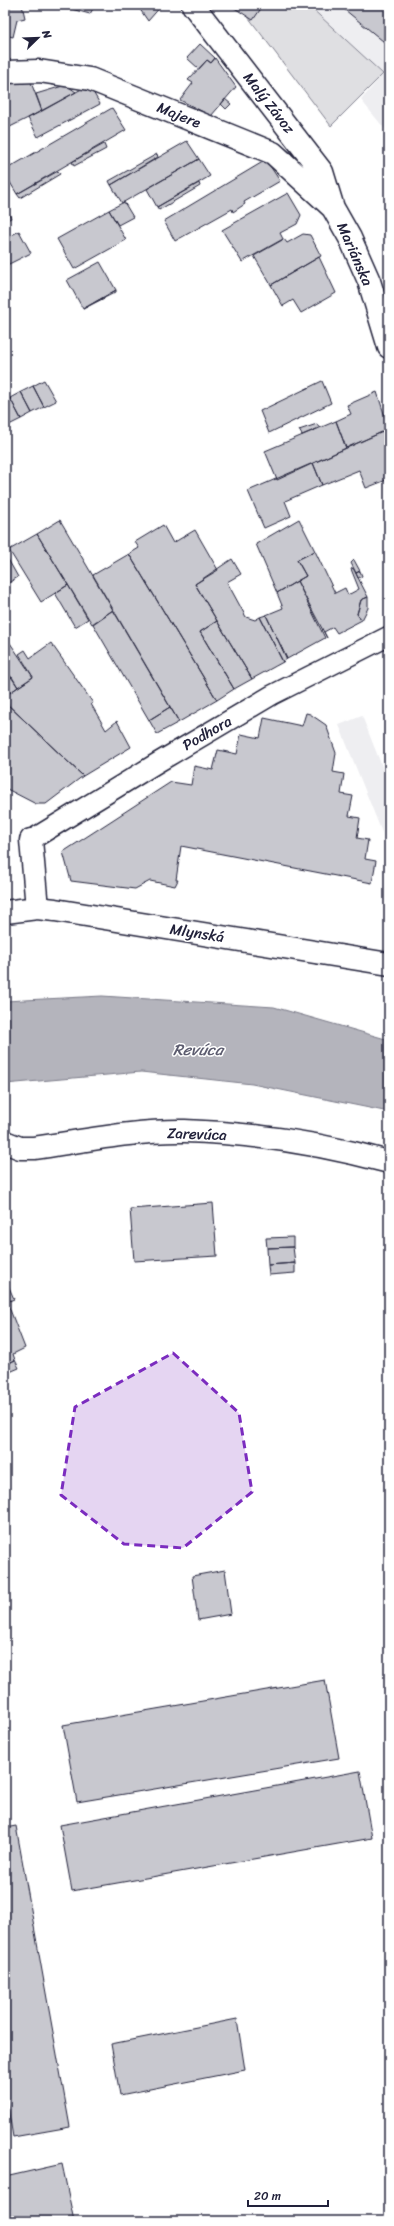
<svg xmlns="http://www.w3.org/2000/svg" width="394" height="2226" font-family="Sriracha,sans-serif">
  <rect width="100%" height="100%" fill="#fff"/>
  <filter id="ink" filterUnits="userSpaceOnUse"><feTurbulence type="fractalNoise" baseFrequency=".025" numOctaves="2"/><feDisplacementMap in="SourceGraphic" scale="8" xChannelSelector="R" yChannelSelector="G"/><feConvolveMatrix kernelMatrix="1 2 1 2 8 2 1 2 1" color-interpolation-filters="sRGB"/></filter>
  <g filter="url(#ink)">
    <path fill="#eeeef1" d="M308 5H389V134L361 100 383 74Z
      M362 716 389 784V850L339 725Z"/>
    <path fill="#dfdfe2" stroke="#80808e" d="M239 5H308L383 74 331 126Z"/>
    <path fill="#b4b4bc" stroke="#7a7a88" d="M102 996 274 1007 389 1040V1112L252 1084 141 1072 5 1084V1001Z"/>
    <path fill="#c8c8cf" stroke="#22223b" d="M5 5H22L25 18 17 20 13 37 5 35Z
      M56 5H95L90 14Z
      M137 5H162L148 21Z
      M235 5H258L262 7 253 20 233 7Z
      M339 5H389V46Z
      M200 44 215 58 211 63 207 60 199 69 187 58Z
      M215 58 236 87 211 116 180 100 193 83 188 80 207 60 211 63Z
      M30 80 42 111 6 129 5 83Z
      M66 85 76 92 42 111 36 94Z
      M89 85 100 104 38 137 28 118Z
      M225 99 231 104 226 109 221 104Z
      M112 108 126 130 17 194 5 174V170Z
      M187 141 199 159 122 203 111 185Z
      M104 144 106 149 74 166 72 162Z
      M157 154 158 157 111 185 109 181Z
      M199 159 210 176 157 207 147 189Z
      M266 160 280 181 244 202 245 204 233 212 232 209 175 241 164 221Z
      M58 171 60 174 20 198 17 194Z
      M199 183 200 186 159 210 157 207Z
      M288 193 301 215 297 224 280 233 283 239 242 262 222 230Z
      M124 202 133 217 118 225 109 210Z
      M5 206 11 218 5 221Z
      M109 210 126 240 74 269 57 239Z
      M19 231 31 253 5 266V239Z
      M303 234 310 235 321 256 271 285 254 256 284 239 287 243Z
      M319 257 336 293 301 313 293 300 283 306 271 285Z
      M100 262 116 290 83 309 67 280Z
      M116 290V292L83 309Z
      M44 380 56 401 44 407 33 386Z
      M322 381 331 403 269 433 260 411Z
      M33 386 44 407 32 413 21 392Z
      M21 392 32 413 21 419 10 398Z
      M377 392 389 429 346 448 336 421 351 414 347 405Z
      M10 398 21 419 9 425 5 417V401Z
      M336 421 346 448 277 480 265 451Z
      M317 424 319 428 302 435 299 430Z
      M389 429V479L366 488 359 470 322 485 313 463Z
      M313 463 322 485 285 501 291 516 264 528 248 491Z
      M299 519 315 551 297 560 306 576 277 593 256 544Z
      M60 520 113 610 92 624 37 534Z
      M163 525 173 543 195 530 218 570 195 584 217 621 200 632 234 689 217 700 129 554 139 548 135 542Z
      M37 534 68 585 41 602 9 550Z
      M315 551 335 593 345 588 348 595 359 589 351 569 353 568 368 597 361 600 357 614 362 620 337 633 333 627 324 632 327 638 297 581 306 576 297 560Z
      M5 554 18 577 5 585Z
      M129 554 217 700 179 722 93 575Z
      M232 559 241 574 227 582 246 617 255 620 260 617 283 662 252 679 195 584Z
      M354 560 360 571 356 573 351 563Z
      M360 571 362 576 358 578 356 573Z
      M297 581 325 638 287 659 266 615 283 608 277 593Z
      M68 585 88 619 75 627 55 593Z
      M368 597V608L362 620 357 614 361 600Z
      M113 610 170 707 149 720 93 624Z
      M266 615 287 659 283 662 260 617Z
      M217 621 252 679 234 689 200 632Z
      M8 640 33 677 18 687 5 668V642Z
      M51 643 93 703 91 704 106 730 117 721 131 747 83 776 5 702V696L33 677 19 654 25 650 30 658Z
      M12 677 18 687 5 696V681Z
      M5 702 83 776 46 804H36L5 788Z
      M170 707 179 722 157 734 149 720Z
      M306 713 310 714 326 725 336 753 333 772 344 774 341 794 353 796 349 816 360 818 357 838 368 840 365 859 376 861 372 883 181 846 176 880H178L175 886 150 881 135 889 71 881 63 852 171 782 191 785 194 766 213 770 218 750 237 754 241 734 260 738 264 718 302 726Z
      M213 1203 217 1256 134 1261 130 1209Z
      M293 1237V1247L267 1248 266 1238Z
      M293 1247 295 1263 268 1265 267 1248Z
      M295 1263V1273L269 1275 268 1265Z
      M5 1278 14 1299 7 1302 25 1348 13 1354 15 1360 5 1365Z
      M15 1360 19 1368 5 1374V1365Z
      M225 1570 231 1614 198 1620 192 1576Z
      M325 1680 339 1758 77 1802 63 1725Z
      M360 1771 372 1838 72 1891 60 1825Z
      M16 1826 70 2127 13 2137 5 2090V1828Z
      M237 2019 245 2070 120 2095 111 2044Z
      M62 2164 74 2221H10L5 2194V2177Z"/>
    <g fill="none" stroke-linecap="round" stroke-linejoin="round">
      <defs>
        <path id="pedestrian" d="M31 840 157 763 272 695 389 636"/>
        <path id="minor" d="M193 5 322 172 333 208
          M5 72 39 71 90 79 273 153 333 208 350 238 369 281 389 347
          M31 840 37 908
          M5 912 37 908 55 910 389 964
          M5 1142 20 1148H34C84 1141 135 1130 185 1131 254 1133 323 1144 389 1162"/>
      </defs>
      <use href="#pedestrian" stroke="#22223b" stroke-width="22"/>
      <use href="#minor" stroke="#22223b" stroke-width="25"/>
      <use href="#pedestrian" stroke="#fff" stroke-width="19"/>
      <use href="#minor" stroke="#fff" stroke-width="22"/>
    </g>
  </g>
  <path fill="#7b2cbf" fill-opacity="0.2" stroke="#7b2cbf" stroke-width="3" stroke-dasharray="8 5" stroke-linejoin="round" d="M173 1353 239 1413 252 1492 183 1548 124 1544 61 1495 75 1407Z"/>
  <g text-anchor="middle" stroke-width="3" stroke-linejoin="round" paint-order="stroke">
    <g font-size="15" fill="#22223b" stroke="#fff">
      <text transform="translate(269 103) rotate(52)" y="5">Malý Závoz</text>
      <text transform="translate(179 115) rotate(22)" y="5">Majere</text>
      <text transform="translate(355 254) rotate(66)" y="5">Mariánska</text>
      <text transform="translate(207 733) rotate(-30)" y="5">Podhora</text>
      <text transform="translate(197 933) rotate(9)" y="5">Mlynská</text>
      <text transform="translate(197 1134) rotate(2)" y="5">Zarevúca</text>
    </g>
    <g font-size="16" font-style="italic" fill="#5c5c6f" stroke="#fff">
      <text x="198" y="1055">Revúca</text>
    </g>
  </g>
  <rect width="394" height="2226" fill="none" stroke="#fff" stroke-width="20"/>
  <rect x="10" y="10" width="374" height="2206" fill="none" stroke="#22223b" stroke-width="1.5" filter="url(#ink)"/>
  <g transform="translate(38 38) rotate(67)" stroke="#ffffff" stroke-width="3" paint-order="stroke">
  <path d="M0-3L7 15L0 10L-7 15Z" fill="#22223b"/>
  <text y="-6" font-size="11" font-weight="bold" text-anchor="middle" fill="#22223b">N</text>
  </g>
  <path d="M248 2200v6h80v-6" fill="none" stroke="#22223b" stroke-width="2"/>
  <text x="254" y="2200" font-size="12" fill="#22223b" stroke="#ffffff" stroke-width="3" paint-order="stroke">20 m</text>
</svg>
